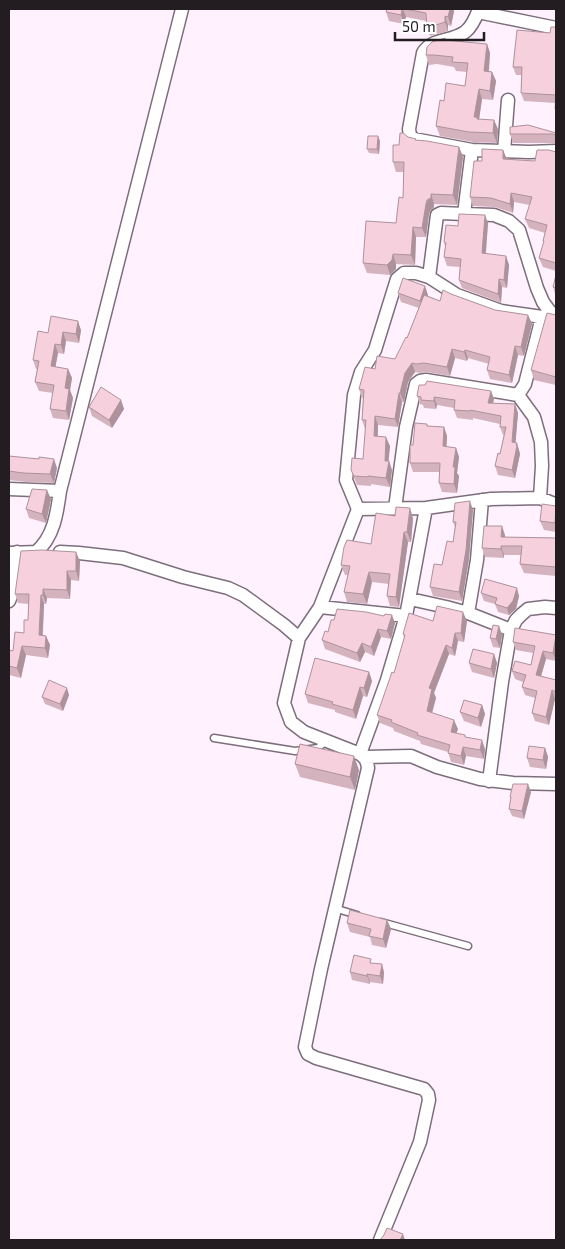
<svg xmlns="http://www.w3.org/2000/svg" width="565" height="1249" font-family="'Exo 2',sans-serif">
  <rect width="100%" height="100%" fill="#fff1fd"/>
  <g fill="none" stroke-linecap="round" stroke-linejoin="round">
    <defs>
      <path id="lane" d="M214 738 295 751 318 748 326 741
        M334 908 357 915
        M381 922 468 946"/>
      <path id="street" d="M478 12 556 28
        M472 150 414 139 410 135 409 129 423 53C431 38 452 42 465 32 472 27 476 17 479 9
        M504 152 508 100
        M464 214 494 215 509 221 519 230 537 288 543 302 551 313
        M429 277 437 215 441 213 464 214 472 150 529 152 556 151
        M9 489 60 491
        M540 498 542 466 541 442 534 417 518 395 525 384 542 317
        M395 508 406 427 416 384 420 381 426 380 518 395
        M358 509 426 508 491 499 540 498 552 503 556 506
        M36 552C54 537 57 513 60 491L182 9
        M60 552 79 553 123 558 183 577 228 588 243 595 284 625 299 638
        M9 553 37 552
        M410 599 446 607 468 613 511 630
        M9 601 11 596 17 552
        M320 607 358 509 346 480 354 395 361 372 375 350 397 279 404 273H416L429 277 457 295 501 311 542 317 551 313 556 314
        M468 613 477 560 482 500
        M360 754 387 680 406 616 426 508
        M365 757 411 756 437 767 480 779 513 783 556 784
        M489 781 502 682 511 630 516 620 522 614 528 609 545 607 556 608
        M380 1240 420 1142 429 1100 428 1094 424 1089 316 1058 308 1054 305 1047 321 969 368 768C367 761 366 758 360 754L304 732 291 722 284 703 299 638 320 607 406 616"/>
    </defs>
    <use href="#lane" stroke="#7c6e7b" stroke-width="9"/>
    <use href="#street" stroke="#7c6e7b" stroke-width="15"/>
    <use href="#lane" stroke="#fff" stroke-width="6"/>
    <use href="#street" stroke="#fff" stroke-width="12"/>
  </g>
  <path fill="#d4b3bf" d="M380 9H453L454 11 451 26 448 25V31L430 36 427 28 426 21 406 17 404 24 389 21 386 12V10Z
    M556 27V112L555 109V103L524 101 521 93V75H516L513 67 550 33Z
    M445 38 446 40 487 44 490 53 489 71 492 72 496 81 493 100 482 99 479 119 498 129 497 143 473 142 440 136 436 126 444 101 465 86 467 72 456 71 454 67 437 64 429 65 426 55Z
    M556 133V143H513L510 134Z
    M408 137 416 140 459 147 463 157 457 205 434 204V207L431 210 429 214 426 237H416L415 265 396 264V269L390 275 367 273 363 263 396 223 403 198 404 172H396L393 162 399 145Z
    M380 141 379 154 369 153 367 149Z
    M503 150 507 159 535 161 556 152V271L543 267 539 258 544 243 543 241 545 233 529 228 525 219 530 205 514 202 513 213 495 207 473 206 470 197 482 161Z
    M488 223 486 254 506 256 509 265 507 288 502 287 501 303 462 288 459 280 460 267 447 266 444 257 445 247 444 242 458 226Z
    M556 275V297L553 287Z
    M398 293 428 295V296L440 301 451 294 495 310 528 315 532 324 524 356 518 355 512 383 490 379 487 370 489 364 468 358 467 361 455 358 450 376 427 372 420 373 415 372 408 382 404 402H402L398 427 378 425V437L390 446 388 461 392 470 390 487 371 484V486L357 485 351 470 363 459 366 429H365L362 420 363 398H362L359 389 375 369 395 359 407 338 419 308 401 302Z
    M556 315V385L534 380 531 370Z
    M81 330 79 343 66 341 64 354 58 353 55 367 68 369 72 378 70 390 73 398 69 420 53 418 50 409 53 393 39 391 35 382 37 369H36L33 360 48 333Z
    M491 391 494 399 493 403 515 404 518 413 515 443H517L520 454 515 478 498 475 495 466 500 454 504 435H503L500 427V424L473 418V420L457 418 454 410V408L437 405 436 409 424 408 423 405 420 404 417 396Z
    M121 400 124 409 112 428 92 416 89 407Z
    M427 424 428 426 444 427 447 436 446 447 456 448 459 457 457 473 459 476 457 493 442 492 439 483 440 472H413L410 463 413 445Z
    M9 456 57 468 54 483 26 482 9 480Z
    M51 499 46 523 29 518 26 509Z
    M556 506V532L544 530 540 521Z
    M473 510 469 559 462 601 433 596 430 587 442 565 453 542 455 527 453 522Z
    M413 518 411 542H408L399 607 390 606 387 596 389 584 372 582 367 604 347 602 344 592 348 575H345L341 565 371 544Z
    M505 535V537L556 538V576L524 573 520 564 521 555H504V558L485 557 482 548Z
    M80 561 79 581 71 580 70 599 47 598 46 604H44L43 635 46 636 50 645 48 658 26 655 21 678 9 675V650L13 651 24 633 28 620 29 604 18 603 15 594Z
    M481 593 519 596 516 609 509 615 498 612 495 604 484 601Z
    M334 620 395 623 391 639 381 637 374 656 365 652 360 662 325 649 322 640 328 632Z
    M433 621H467L464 642 458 641 455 656 449 654 434 693 436 698 432 713 458 729 456 733 466 738 485 749 484 759 466 756 464 765 451 762 448 752 421 744 420 741 394 731 393 728 380 723 377 715 394 673 404 638 403 634Z
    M499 626 502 635 500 648 493 647 490 638Z
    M556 635V661L546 659 541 676 556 680V699H555L549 725 535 721 532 713 535 698 525 695 522 687 523 682 515 679 512 671 531 665 533 653 516 650 513 642Z
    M494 654 497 663 494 678 472 672 469 663Z
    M369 672 372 681 367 697 363 696 356 719 335 712V710L308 703 305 694Z
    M69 695 63 711 45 704 42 697Z
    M482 705 485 714 481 727 464 721 460 712Z
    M545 748 548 757 546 769 530 767 527 758Z
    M295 764 359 770 355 790 300 777Z
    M531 792 524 819 512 816 509 809 511 800 510 797Z
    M387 920 391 929 386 948 372 945 370 937 350 932 347 923Z
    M373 963 384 972 383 984 370 982V984L352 980 350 972Z"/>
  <path fill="#ad929b" d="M403 9 406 17 404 24 401 15Z
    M450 9H453L454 11 451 26 448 17Z
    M445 16 448 25V31L445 22Z
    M487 44 490 53 488 80 484 71Z
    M492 72 496 81 493 100 490 91Z
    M479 89 482 99 479 120 474 117Z
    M494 120 498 129 497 143 493 133Z
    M378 136 380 141 379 154 377 149Z
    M459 147 463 157 457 205 453 195Z
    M503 150 507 160 503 159Z
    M511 193 514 202 513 213 510 204Z
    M431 194 434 204V207L431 210 429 214 426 237 422 228 426 204Z
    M485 215 488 223 485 261 482 253Z
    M413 227 416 237 415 265 411 255Z
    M393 254 396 264V269L390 275 387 265Z
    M506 256 509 265 507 288 504 280Z
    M499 279 502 287 501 303 498 294Z
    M425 286 428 295 423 310 420 301Z
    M528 315 532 324 524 356 521 347Z
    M78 321 81 330 79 343 76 334Z
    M63 332 66 341 64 354 61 345Z
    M55 344 58 353 54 375 51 366Z
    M515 346 518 355 512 383 509 375Z
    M452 349 455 358 450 376 447 367Z
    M465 350 468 358 467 361 464 352Z
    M412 363 415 372 408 382 404 402 400 393 405 373Z
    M68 369 72 378 70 390 73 398 69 420 66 411 65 388Z
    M491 391 494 399 491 411 488 403Z
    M399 393 402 402 398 427 395 419Z
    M434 397 437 405 436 409 434 401Z
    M121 400 124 409 112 428 109 420Z
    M515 404 518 413 515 450 512 442Z
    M375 416 378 425 377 445 374 436Z
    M444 427 447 436 446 455 443 446Z
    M386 437 390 446 388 467 389 461 392 470 390 487 386 478 385 461Z
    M517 443 520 454 515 478 512 470Z
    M456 448 459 457 457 473 459 476 457 493 454 484 453 467Z
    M54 459 57 468 54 483 50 474Z
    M47 490 51 499 46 523 42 514Z
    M470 501 473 510 469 559 462 601 459 592Z
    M410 508 413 518 411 542 407 532Z
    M502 526 505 535V546L501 537Z
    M404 532 408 542 399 607 396 597Z
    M501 546 504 555V558L501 549Z
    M76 552 80 561 79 581 76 571Z
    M67 571 71 580 70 599 67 590Z
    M369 572 372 582 367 604 363 594Z
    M517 588 519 596 516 609 509 615 507 608Z
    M43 589 47 598 46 604 43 595Z
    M41 595 44 604 42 644 39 635Z
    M463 612 467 621 464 642 461 633Z
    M392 615 395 623 391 639 387 631Z
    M499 626 502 635 500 648 496 639Z
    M378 629 381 637 374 656 371 647Z
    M455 633 458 641 455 656 452 648Z
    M46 636 50 645 48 658 45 648Z
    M556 639V661L553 653Z
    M362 643 365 652 360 662 357 653Z
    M446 645 449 654 434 693 436 698 430 720 427 711 429 688Z
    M22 646 26 655 21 678 17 668Z
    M543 651 546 659 539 683 536 675Z
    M494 654 497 663 494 678 491 669Z
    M369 672 372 681 367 697 364 688Z
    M360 687 363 696 356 719 353 710Z
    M67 688 69 695 63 711 60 704Z
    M552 690 555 699 549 725 546 717Z
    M482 705 485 714 481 727 478 718Z
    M454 720 458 729 454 740 451 732Z
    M482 740 485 749 484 759 480 750Z
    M463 747 466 756 464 765 461 756Z
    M545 748 548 757 546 769 543 760Z
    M354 756 359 770 355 790 350 777Z
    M528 784 531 792 524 819 522 811Z
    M387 920 391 929 386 948 383 939Z
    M382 964 384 972 383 984 380 976Z
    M367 974 370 982V984L367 976Z
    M403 1234 405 1240H400Z"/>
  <path fill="#f7d0de" stroke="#ad929b" d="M387 9H402L401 15 386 12Z
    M405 9H450L448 17 445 16V22L427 28 426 13Z
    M551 27H556V109H555L556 95 521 93 522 67H513L517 30 550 33Z
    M445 38V40L487 44 484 71 492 72 490 91 479 89 474 117H477V119L494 120 493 133 469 132 436 126 440 100 444 101 446 83 465 86 468 63 452 62 453 57 434 55H426L427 47 432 42Z
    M528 125 556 133V135L552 134H510V127Z
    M400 133H403L408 137 416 139 415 140 427 141 459 147 453 195 431 194V198L427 200 426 204 422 228 413 227 411 255 393 254 392 260 387 265 363 263 366 221 396 223 399 197 403 198 404 162H393V145H399Z
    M368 136H378L377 149H367Z
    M482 149 503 150V159L535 161 537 150H549L556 152V263L539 258 544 241H543L547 225 525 219 532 197 511 193 510 204 491 198 470 197 474 161H482Z
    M459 214 485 215 482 253 506 256 504 280 499 279 498 294 459 280 461 259 444 257 446 243 444 242 446 225 458 226Z
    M556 275V288L553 287Z
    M403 278 425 286 420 301 398 293Z
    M443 290 451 294 495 310 528 315 521 347 515 346 509 375 487 370 490 357 465 350 464 352 452 349 447 367 424 363 416 364 412 363 405 373 400 393H399L395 419 375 416 374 436 386 437 385 461H389L386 478 368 476V477L354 476 351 470 352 458 363 459 366 420H362L364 390 359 389 365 367 375 369 377 356 395 359 406 337 407 338 424 295 440 301Z
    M547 313 556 315V377L531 370Z
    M51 316 78 321 76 334 63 332 61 345 55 344 51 366 68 369 65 388 69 389 66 411 50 409 54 385 35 382 39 361 33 360 38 331 48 333Z
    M427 381 491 391 488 403 515 404 512 442 517 443 516 445 517 446 512 470 495 466 498 453 500 454 506 427H500L501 416 470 410V411L454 410 455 400 434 397V401L421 400V397L417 396 419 385H425Z
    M101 387 121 400 109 420 89 407Z
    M415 423 427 424V426L444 427 443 446 456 448 453 467H455L454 484 439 483 440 463H410V445H413Z
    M9 456 39 459V457L54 459 50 474 23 473 9 471Z
    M32 489 47 490 42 514 26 509Z
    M470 501 466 550 459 592 430 587 434 564 442 565 447 541 453 542 456 522H453L455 503Z
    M542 504 556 506 555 523 540 521Z
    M396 507 410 508 407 532H404L396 597 387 596 390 574 369 572 363 594 344 592 350 566 341 565 344 547 347 540 371 544 376 513 395 516Z
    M484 526H502L501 537 556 538V567L520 564 522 546H501V549L482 548Z
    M42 550 76 552V571H67V590L43 589V595H41L39 635 46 636 45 648 22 646 17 668 9 666V650L13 651 15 632 24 633V620H28L29 594H15L21 551Z
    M485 579 517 588 513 601 507 608 495 604 497 598 481 593Z
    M437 606 463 612 461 633H455L452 648 446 645 429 688 432 689 427 711 454 720 451 732 465 735V737L482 740 480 750 463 747 461 756 448 753 450 745 417 735 418 733 391 722 392 720 377 715 392 672 394 673 405 635 403 634 409 613 433 621Z
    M337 609 366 612 384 616 385 614 392 615 387 631 378 629 371 647 362 643 357 653 322 640 325 631 328 632 331 620H334Z
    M493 625 499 626 496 639 490 638Z
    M515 628 556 635 553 653 543 651 536 675 556 680V692L552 690 546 717 532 713 537 691 522 687 526 675 512 671 515 661 531 665 535 646 513 642Z
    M473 649 494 654 491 669 469 663Z
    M315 658 369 672 364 688 360 687 353 710 332 704 333 702 305 694Z
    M49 680 67 688 60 704 42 697Z
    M464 700 482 705 478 718 460 712Z
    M300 744 354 756 350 777 295 764Z
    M529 746 545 748 543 760 527 758Z
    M513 784H528L522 811 509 809 511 797H510Z
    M350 910 387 920 383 939 369 936 371 929 347 923Z
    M354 955 371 959 370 963 382 964 380 976 367 974V976L350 972Z
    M387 1228 403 1234 400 1240H380L384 1235Z"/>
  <rect width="565" height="1249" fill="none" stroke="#231d22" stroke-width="20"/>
  <path d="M395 32v8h89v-8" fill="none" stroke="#231d22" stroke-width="2.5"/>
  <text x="402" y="32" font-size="15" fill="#231d22" stroke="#ffffff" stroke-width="4" paint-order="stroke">50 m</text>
</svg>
